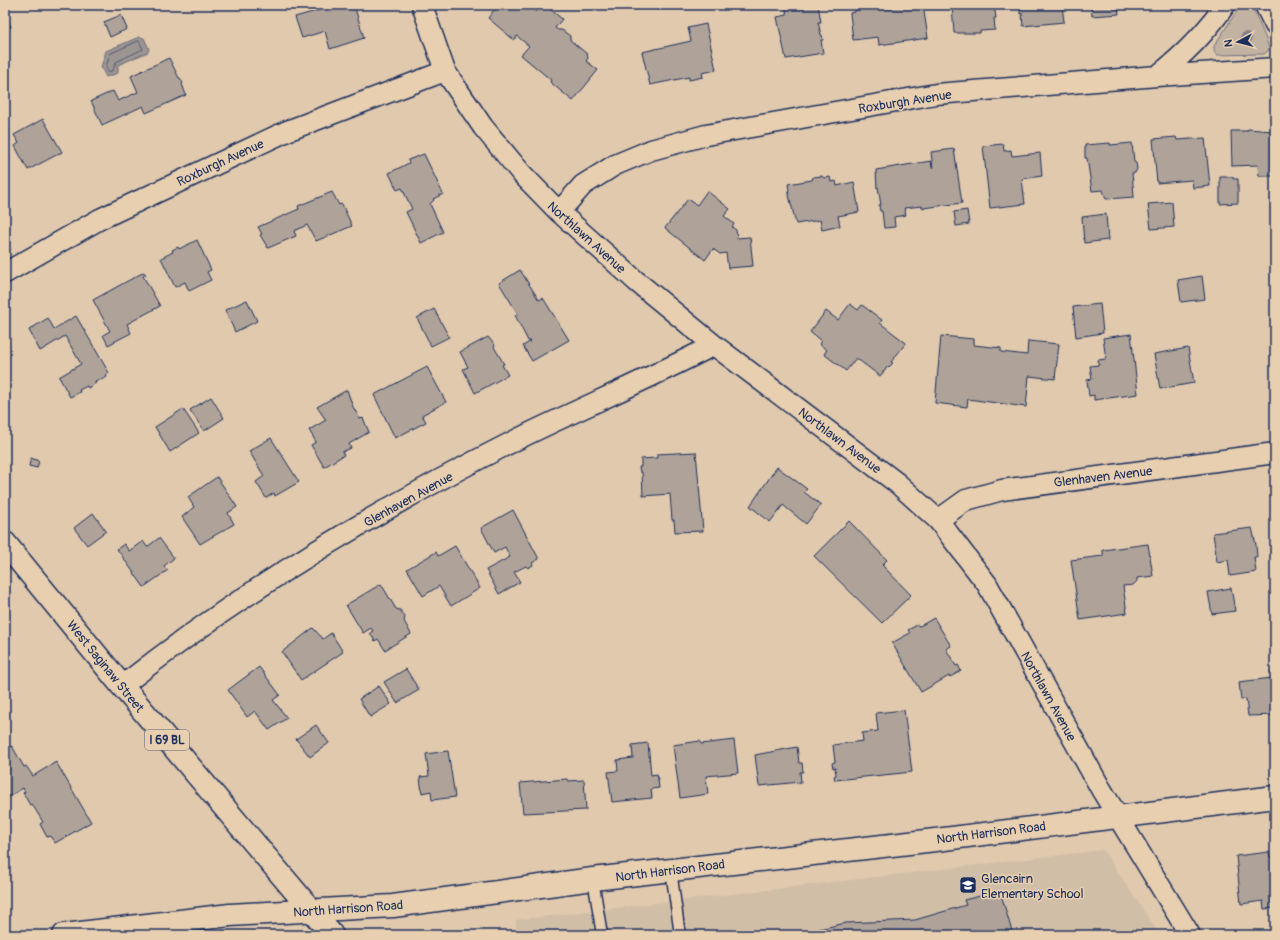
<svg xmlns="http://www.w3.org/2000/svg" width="1280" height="940" font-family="Pangolin,sans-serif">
  <rect width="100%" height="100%" fill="#e0c9ad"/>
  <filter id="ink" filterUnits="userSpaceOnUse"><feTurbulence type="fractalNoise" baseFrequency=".025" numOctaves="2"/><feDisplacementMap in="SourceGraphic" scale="8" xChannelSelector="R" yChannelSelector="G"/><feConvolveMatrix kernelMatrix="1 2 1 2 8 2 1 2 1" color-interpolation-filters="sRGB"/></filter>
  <g filter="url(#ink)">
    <path fill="#d1bea7" d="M1103 850 1160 935H516V920Z"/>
    <path fill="#c2b2a1" stroke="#6e7080" d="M1241 5H1251C1255 14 1269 43 1269 50L1264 54 1217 55 1214 51V46Z"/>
    <path fill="#9c9592" stroke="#686c7d" d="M139 37 144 38 149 49 148 52 118 65V73L106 77 101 67 106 51Z"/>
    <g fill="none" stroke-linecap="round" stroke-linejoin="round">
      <path stroke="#4f5873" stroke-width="1" d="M139 41 143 49 116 62 113 70 108 72 106 67 110 54Z"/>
    </g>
    <path fill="#afa399" stroke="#1b2f5e" d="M318 5H354L364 38 330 49 325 31 302 38 295 17 320 10Z
      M498 5H528L536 12 542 5H545L562 19 555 28 558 30H562L570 36V40L587 54 588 58 586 61 598 70 573 101 550 82 551 80 521 55 529 46 517 36 514 40 488 18Z
      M785 5H818L821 22H818L821 35H822L823 40H821L823 53 786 59 777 17 787 15Z
      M907 5H923L928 38 879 45 878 37 853 40 850 13 855 12V10L875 8V10Z
      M952 5H994L996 18H994L995 30 980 31V33H954Z
      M1021 5H1062L1064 22 1023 26 1022 13 1020 14V10H1022Z
      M1091 5H1132L1118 6 1119 14 1092 16Z
      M121 15 127 29 110 37 104 22Z
      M8 19 11 27 5 29V20Z
      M706 24 716 70 702 73 703 77 689 80V77L650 85 642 52 691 41 688 28Z
      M169 58 179 78H180L183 83 182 84 186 95 146 113 143 106 102 125 91 101 113 91 118 101 138 92 131 76Z
      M43 119 62 152 28 170 15 146 19 143 14 135Z
      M1248 129 1272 131 1274 141 1272 142 1273 176H1259L1258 165 1232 166 1231 131H1247Z
      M1176 137 1177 140 1205 138 1210 186 1193 188 1192 180 1157 183 1153 139Z
      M1110 143V145L1132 143 1134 162 1136 163 1137 169 1135 173H1132L1134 197 1106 199 1103 190 1092 191 1087 158H1085V145Z
      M1003 144 1004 151 1011 150 1012 156 1040 153 1042 176 1022 179 1025 204 990 208 983 146Z
      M954 149 962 203 923 208 922 206 904 208 906 215 894 217 895 227 884 228 882 211H880L879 205H881L878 187 877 188 876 170 931 161 932 168H933L931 152Z
      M424 154 443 194 433 199 434 200 430 204 443 232 421 243 406 212 412 209 402 188 397 190 389 173 409 163 408 160Z
      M822 176 824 178 830 177 831 182 836 181 837 186 854 182 859 212 838 216 840 226 822 230 820 220 796 224 788 191 789 190 788 184 812 180 813 177Z
      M1220 177H1233V179H1238V203L1220 204Z
      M707 191 730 209 724 216 734 224 732 227 736 230 737 238 750 237 753 266 728 268 726 253 720 254 713 249 705 260 665 228 688 199 697 205Z
      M332 192 339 205 342 204 352 226 316 241 307 225 294 231 296 236 268 248 260 235 262 234 258 227 299 209 298 206Z
      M1172 202 1174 227 1151 229 1148 204Z
      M967 210 969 224 956 226 954 212Z
      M1106 214 1108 240 1084 243 1082 217Z
      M197 240 211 270 207 272 211 280 189 291 185 282 175 287 161 258 173 252 172 250 178 247 179 249Z
      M520 270 539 300 543 298 569 340 532 361 523 346 531 341H528L515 315 518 314 499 283Z
      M144 272 146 275 143 276 160 306 127 324 131 333 108 345 103 335 110 331 93 300Z
      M1202 276 1205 299 1181 302 1178 280Z
      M247 300 257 321 235 332 225 310Z
      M850 304 858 310 862 305 882 320 880 323 906 343 891 362 893 363 889 367 888 366 880 376 856 358 846 371 824 354 827 350 819 344 821 341 810 332 826 311 838 320Z
      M1100 304 1103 333 1076 337 1073 307Z
      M434 309 449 337 431 346 417 318Z
      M76 316 109 373 106 375 107 377 101 380 100 379 95 381 96 383 88 388 87 386 79 390 80 392 70 397 59 377 81 364 65 336 40 351 29 330 48 318 54 329Z
      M1131 334 1138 394 1094 400V395L1089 396 1087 380 1092 379 1090 366 1099 365 1098 360 1106 359 1103 338Z
      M941 336 974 339V345L1001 348V352L1027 355 1028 341 1059 344 1055 379 1029 376 1026 407 968 399 967 407 935 403Z
      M488 337 495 345 494 347 504 364 502 365 508 375 475 393 463 369 468 367 460 352Z
      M1188 348 1194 383 1160 389 1154 354Z
      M427 367 446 402 422 415 426 422 395 438 374 395Z
      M347 390 353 407 360 419 363 418 369 432 349 444 351 448 342 452 344 455 324 467 311 445 316 442 309 430 326 420 317 407Z
      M211 397 224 418 204 431 190 410Z
      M183 409 199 433 170 452 155 427Z
      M271 438 299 482 275 496 274 493 266 498 256 482 264 476 249 451Z
      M696 452 703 531 675 532 674 520H672L670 494 643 496 642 472H640L639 467H641V459L657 458V454Z
      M31 458 39 461 37 468 29 466Z
      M777 467 807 489 804 492 821 505 806 524 783 505 770 522 750 506Z
      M217 477 237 507 228 513 234 524 200 544 182 517 194 507 188 497Z
      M513 510 539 559 532 563 533 565 528 568 526 566 514 572 520 582 499 594 486 570 510 557 505 547 494 553 481 528Z
      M93 513 106 531 87 545 74 528Z
      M849 521 887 560 882 565 911 595 882 623 814 556Z
      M1252 528 1256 545 1257 557H1254L1256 572 1230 576 1228 560 1217 562 1213 533Z
      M159 538 174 558 164 566 168 570 144 587 117 549 124 544 129 551 143 541 147 547Z
      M1148 544 1153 576 1137 578V581L1133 585 1123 586 1127 613 1080 620 1071 560 1103 556V550Z
      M455 546 480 588 451 606 439 586 423 596 407 569 436 552 438 556Z
      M381 584 396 609 400 610 405 617 404 621 411 634 385 650 378 639 375 641 370 633 373 631 371 628 363 633 346 605Z
      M1231 588 1235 611 1212 614 1208 592Z
      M934 618 951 646 946 649 956 666 958 665 961 671 950 677 949 676 921 692 892 643 910 633 908 630 917 625 920 626Z
      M313 628 323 639 331 633 343 652 301 680 282 652Z
      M259 667 280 695 273 700 287 718 269 730 255 711 247 717 228 690Z
      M406 669 419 690 397 703 384 682Z
      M1275 670V715L1248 716 1246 699 1241 700 1239 682 1272 678 1271 671Z
      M379 686 391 704 370 717 359 699Z
      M904 710 912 772 835 780 834 776 836 775 835 767 833 768 832 763 835 762 833 745 863 741 862 733 878 731 876 713Z
      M316 725 329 743 310 757 296 739Z
      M734 740 738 773 706 776 708 794 680 798 673 745 700 741 701 744Z
      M648 743 651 775 657 774 659 788 651 789 652 798 612 802 608 772 618 771 617 760 633 758 632 745Z
      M12 746 24 767 26 766 33 776 56 762 91 822 55 843 50 836 47 837 40 824 43 822 32 804 30 805 23 793 25 792 23 788 5 799V750Z
      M797 747 799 763H802L803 772H800L801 782 759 786 755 755Z
      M448 751 455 797 432 800 431 791 422 793 420 777 429 776 426 754Z
      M567 779 568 781 584 780 586 810 523 813 520 783Z
      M1269 852 1270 857H1275V908L1264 909 1263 901 1241 904 1236 856Z
      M1000 891 1013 935H792L846 923 915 920 966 905 964 900Z"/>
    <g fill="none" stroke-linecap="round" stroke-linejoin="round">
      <defs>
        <path id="service" d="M671 870 680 935
          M593 879 602 935"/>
        <path id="minor" d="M422 5 445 71 483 127 522 174 559 212 636 281 714 345 897 483 938 520 987 584 1101 789 1190 935
          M1265 5 1275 25
          M1157 76C1184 55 1206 33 1225 5
          M559 212 583 185 615 165 651 150 706 135 936 94 1157 76 1275 68
          M5 273 100 219 287 131 445 71
          M938 520 966 500 1002 490 1275 453
          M122 686C247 588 385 505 528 434 590 404 653 377 714 345"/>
        <path id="tertiary" d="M64 935 230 915 393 906 593 879 944 839 1275 797"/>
        <path id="primary" d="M5 543 122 686 332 935"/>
      </defs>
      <use href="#service" stroke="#1b2f5e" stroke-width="13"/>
      <use href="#minor" stroke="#1b2f5e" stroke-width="23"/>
      <use href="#tertiary" stroke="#1b2f5e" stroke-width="25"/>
      <use href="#primary" stroke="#1b2f5e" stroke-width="25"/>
      <use href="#service" stroke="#e8cfb0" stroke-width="10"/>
      <use href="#minor" stroke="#e8cfb0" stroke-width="20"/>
      <use href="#tertiary" stroke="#e8cfb0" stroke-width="22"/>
      <use href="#primary" stroke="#e8cfb0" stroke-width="22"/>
    </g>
    <circle fill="#817f87" cx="1246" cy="38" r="6"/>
  </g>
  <defs>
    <symbol id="school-square" viewBox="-11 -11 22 22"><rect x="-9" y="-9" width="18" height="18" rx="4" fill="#1b2f5e" stroke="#e8cfb0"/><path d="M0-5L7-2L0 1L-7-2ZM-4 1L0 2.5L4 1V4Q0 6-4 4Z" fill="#fff"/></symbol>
  </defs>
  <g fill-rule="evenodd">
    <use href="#school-square" x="958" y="875" width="20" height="20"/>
  </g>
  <g text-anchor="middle" stroke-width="3" stroke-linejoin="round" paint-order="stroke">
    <rect fill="#e8cfb0" stroke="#585f77" stroke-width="1" x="145" y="730" width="44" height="20" rx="3"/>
    <g font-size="12" font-weight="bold" fill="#1b2f5e">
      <text x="167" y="744">I 69 BL</text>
    </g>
    <g font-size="13" fill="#1b2f5e" stroke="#e8cfb0">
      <text transform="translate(905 101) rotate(-9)" y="5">Roxburgh Avenue</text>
      <text transform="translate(220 162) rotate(-25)" y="5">Roxburgh Avenue</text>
      <text transform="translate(587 237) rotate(42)" y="5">Northlawn Avenue</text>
      <text transform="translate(840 440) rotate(37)" y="5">Northlawn Avenue</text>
      <text transform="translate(1103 476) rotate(-7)" y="5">Glenhaven Avenue</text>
      <text transform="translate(408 499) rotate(-29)" y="5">Glenhaven Avenue</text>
      <text transform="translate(106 666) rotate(51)" y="5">West Saginaw Street</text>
      <text transform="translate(1049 696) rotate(61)" y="5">Northlawn Avenue</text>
      <text transform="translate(991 832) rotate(-7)" y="5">North Harrison Road</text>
      <text transform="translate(670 870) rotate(-7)" y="5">North Harrison Road</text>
      <text transform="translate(348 908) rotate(-4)" y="5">North Harrison Road</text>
    </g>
    <g font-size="13" fill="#1b2f5e" stroke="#e8cfb0" text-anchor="start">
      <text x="981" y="883">Glencairn<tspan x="981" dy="15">Elementary School</tspan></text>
    </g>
  </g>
  <rect width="1280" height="940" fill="none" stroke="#e8cfb0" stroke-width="20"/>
  <rect x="10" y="10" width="1260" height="920" fill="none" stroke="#1b2f5e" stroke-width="1.5" filter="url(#ink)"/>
  <g transform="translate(1238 42) rotate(263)" stroke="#e8cfb0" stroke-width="3" paint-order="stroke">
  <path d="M0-3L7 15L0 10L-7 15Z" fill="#1b2f5e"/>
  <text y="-6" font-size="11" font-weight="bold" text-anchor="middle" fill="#1b2f5e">N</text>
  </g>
</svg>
